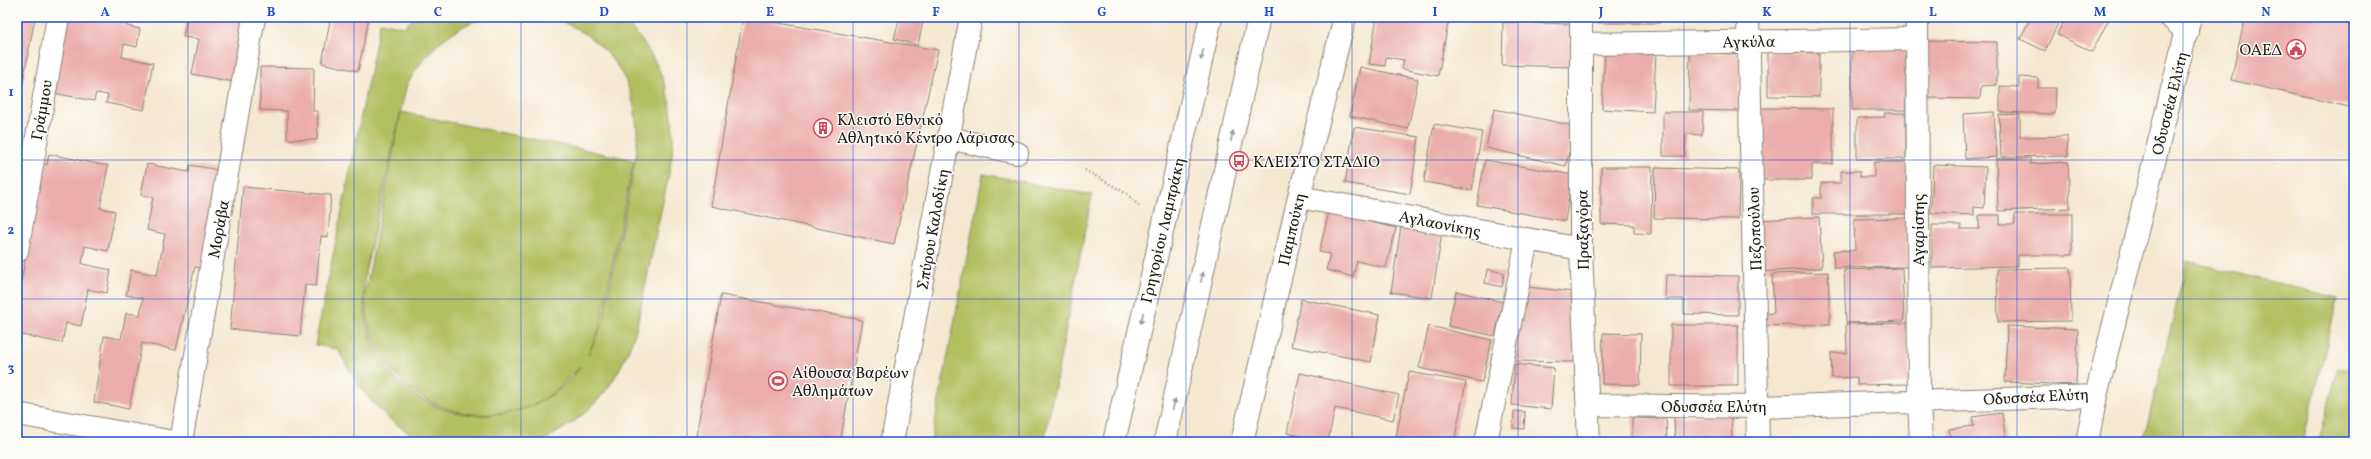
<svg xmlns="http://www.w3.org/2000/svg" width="2371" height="459" font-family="Vollkorn,serif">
  <rect width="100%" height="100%" fill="#fdfcf7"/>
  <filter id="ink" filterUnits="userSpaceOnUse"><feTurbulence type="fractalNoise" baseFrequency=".025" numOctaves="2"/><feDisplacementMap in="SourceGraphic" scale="8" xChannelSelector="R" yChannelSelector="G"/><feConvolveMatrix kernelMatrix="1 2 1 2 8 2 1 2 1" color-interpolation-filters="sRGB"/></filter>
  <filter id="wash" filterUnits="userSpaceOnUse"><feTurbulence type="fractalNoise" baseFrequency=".012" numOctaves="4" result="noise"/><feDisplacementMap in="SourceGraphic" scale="16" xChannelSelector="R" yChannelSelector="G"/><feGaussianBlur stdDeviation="0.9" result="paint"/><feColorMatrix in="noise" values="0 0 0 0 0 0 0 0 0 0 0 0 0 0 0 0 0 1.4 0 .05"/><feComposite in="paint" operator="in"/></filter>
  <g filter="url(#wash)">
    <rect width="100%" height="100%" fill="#f5e8d1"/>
    <path fill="#b3c062" stroke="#686e3f" d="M415 17H485C447 30 424 53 406 87L365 274C362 303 365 330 379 356 420 432 533 434 581 366 567 379 555 394 537 403 483 430 410 409 381 355 370 336 366 316 365 294L401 112 634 160 599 330 588 355 603 321 636 157C643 89 615 41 551 17H620C653 46 672 88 673 132 674 161 665 191 659 220 651 257 644 293 636 330 622 372 602 405 564 428 555 434 544 441 534 442 518 444 501 442 485 442 469 442 449 445 433 442 387 430 358 389 338 349L315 345 380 22 404 27Z
      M983 174 1092 195 1044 442H931Z
      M2187 261 2338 298 2303 442H2143Z
      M2338 367 2354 371V442H2319Z"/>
    <g id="blocks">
      <path fill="#eaadab" d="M17 17H35L18 108H17Z
        M67 17H129L127 26 140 29 137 47 124 44 122 57 153 63 144 110 106 103 108 95 96 93 94 101 53 93Z
        M187 17H246L234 82 192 74 199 39 183 37Z
        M323 17H369L358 71 322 63 330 21 322 19Z
        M743 17 938 50 894 244 711 206Z
        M900 17 923 21 918 45 894 39Z
        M1377 17 1449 19 1438 76 1402 69 1404 60 1386 57 1385 66 1369 64Z
        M1459 17H1487V18L1459 19Z
        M1595 17H1660V23H1595Z
        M1759 17H1818V22L1759 20Z
        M1848 17H1875V19L1848 18Z
        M2031 17H2061L2045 51 2020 39Z
        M2066 17H2110L2092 52 2057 34Z
        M2245 17H2354V108L2231 80Z
        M1503 22 1570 24V67L1502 65Z
        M1925 41 1997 42V85L1981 86 1980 99 1925 98Z
        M1852 45H1906V110H1852Z
        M1605 50 1656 53 1653 112 1602 109Z
        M1768 52 1819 53V97L1768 96Z
        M1690 53 1740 54 1739 111 1689 110Z
        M260 67 314 68 313 111H318L317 140 287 139V111L260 110Z
        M1360 67 1418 79 1408 129 1350 116Z
        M2019 77 2038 78V88H2056L2055 114 2000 112V86L2019 87Z
        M1758 108 1833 109V164H1812V180H1758Z
        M1494 109 1575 126 1566 166 1486 148Z
        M1663 112H1703L1702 135 1686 134 1685 156H1663Z
        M1994 112 1997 157 1965 159 1963 114Z
        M1884 113H1906V159H1857V118L1885 117Z
        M2020 114V137L2067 136 2068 156 2001 157 1999 115Z
        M1434 124 1482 132 1472 190 1424 182Z
        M1354 127 1419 137 1410 194 1345 183Z
        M49 154 108 166 100 208 115 211 108 251 85 246 82 264 111 270 107 293 88 289 81 326 66 323 62 343 17 334V303L43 164 47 165Z
        M2030 158V164L2068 162 2070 208 1998 211 1996 159Z
        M1485 160 1573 175 1565 221 1477 205Z
        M1874 162H1908L1909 214H1813V198H1821V183H1841V171H1860V177H1874Z
        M147 164 189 172 190 165 219 170 201 268 195 267 176 350 142 343 129 409 94 402 104 336 121 339 126 313 140 315 143 298 126 295 131 270 157 275 165 234 147 230 153 197 141 195Z
        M1933 165 1986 167 1984 208 1974 207V215L1931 213Z
        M1601 167H1652L1651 234 1634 233V225L1601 224Z
        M1655 168 1739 170 1738 219 1654 218Z
        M243 187 331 195 328 237 321 236 316 286 305 285 300 336 230 329Z
        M1329 212 1396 228 1386 268 1357 261 1353 277 1326 270 1330 254 1319 252Z
        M2015 214H2072V255H2018V266L1932 268V225H1961V229H1979V215H2000V224H2015Z
        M1819 217 1822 268 1760 272 1757 220Z
        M1907 218 1908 267 1834 268 1833 251 1855 250 1854 219Z
        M1401 226 1442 232 1432 298 1391 292Z
        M1902 268 1904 321 1846 323 1844 270Z
        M2070 268 2071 321 1998 322 1997 269Z
        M1487 269 1504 273 1502 287 1485 283Z
        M1828 272 1830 324 1760 326V314L1774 313 1772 274Z
        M1666 275 1738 276V315L1684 314V299H1665Z
        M1527 287 1574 292 1575 362 1512 361Z
        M1456 291 1503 302 1495 336 1448 326Z
        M721 295 862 320 840 442H695Z
        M1301 299 1380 315 1371 362 1291 346Z
        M1908 323 1909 384 1857 385V377L1832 378 1831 353H1847L1846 324Z
        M1671 325H1738V386H1671Z
        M1429 326 1492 340 1482 382 1419 368Z
        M2007 326 2078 329 2076 385 2005 382Z
        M1603 333 1641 334 1640 385 1602 384Z
        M1515 364 1554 368 1551 409 1512 405Z
        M1409 372 1466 382 1454 442H1395Z
        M1300 373 1399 395 1393 420 1335 408 1328 442 1287 433Z
        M1514 411 1525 412 1524 429 1513 428Z
        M2002 413 2006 442H1951L1949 429 1974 426 1972 417Z
        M1731 414 1732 442H1675L1674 417Z
        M1632 418 1666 419 1667 442H1632Z"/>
    </g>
  </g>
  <g filter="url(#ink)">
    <use href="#blocks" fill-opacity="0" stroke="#888276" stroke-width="1"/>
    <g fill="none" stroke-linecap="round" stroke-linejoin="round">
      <defs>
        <path id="minor" d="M1581 17V249L1589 442
          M1748 17 1758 442
          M1917 17 1919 401 1921 442
          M2170 17 2187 32
          M1581 44 1917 39
          M949 138 1017 153
          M1299 197 1581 249
          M17 251 58 17
          M1589 405 1759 407 2096 396 2190 17
          M17 414 174 442
          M181 442 254 17
          M892 442 971 17
          M1242 442 1299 197 1345 17
          M1486 442 1527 240
          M2087 442 2096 396"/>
        <path id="major" d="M1114 442 1211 17
          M1165 442 1259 17"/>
      </defs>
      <use href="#minor" stroke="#888276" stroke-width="24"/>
      <use href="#major" stroke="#888276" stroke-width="24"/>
      <path stroke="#888276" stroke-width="2.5" stroke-dasharray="1 3" stroke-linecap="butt" d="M1085 170 1127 194 1139 206"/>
      <use href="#minor" stroke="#fff" stroke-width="22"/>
      <use href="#major" stroke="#fff" stroke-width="22"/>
    </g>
    <defs><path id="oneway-solid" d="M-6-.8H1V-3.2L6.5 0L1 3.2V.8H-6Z"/></defs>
    <g fill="#999">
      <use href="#oneway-solid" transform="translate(1202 55) rotate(103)"/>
      <use href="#oneway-solid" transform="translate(1232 136) rotate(-77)"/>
      <use href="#oneway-solid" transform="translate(1202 277) rotate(-78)"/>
      <use href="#oneway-solid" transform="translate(1142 318) rotate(103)"/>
      <use href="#oneway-solid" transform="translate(1174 404) rotate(-77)"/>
    </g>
  </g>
  <path fill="none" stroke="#1d4ed8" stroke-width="1" stroke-opacity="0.55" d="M188 17V442M354 17V442M521 17V442M687 17V442M853 17V442M1019 17V442M1186 17V442M1352 17V442M1518 17V442M1684 17V442M1850 17V442M2017 17V442M2183 17V442M17 160H2354M17 299H2354"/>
  <defs>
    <symbol id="civic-ring" viewBox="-11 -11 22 22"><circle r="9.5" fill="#fdfcf7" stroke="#d1495b" stroke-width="1.5"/><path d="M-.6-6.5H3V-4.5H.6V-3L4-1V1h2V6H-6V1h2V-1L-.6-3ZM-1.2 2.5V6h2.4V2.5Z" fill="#d1495b"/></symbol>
    <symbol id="building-ring" viewBox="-11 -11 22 22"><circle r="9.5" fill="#fdfcf7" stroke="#d1495b" stroke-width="1.5"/><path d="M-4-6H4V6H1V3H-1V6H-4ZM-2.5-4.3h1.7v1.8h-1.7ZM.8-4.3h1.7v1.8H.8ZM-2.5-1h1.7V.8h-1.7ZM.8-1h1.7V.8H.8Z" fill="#d1495b"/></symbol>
    <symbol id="bus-ring" viewBox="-11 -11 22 22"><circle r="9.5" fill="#fdfcf7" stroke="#d1495b" stroke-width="1.5"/><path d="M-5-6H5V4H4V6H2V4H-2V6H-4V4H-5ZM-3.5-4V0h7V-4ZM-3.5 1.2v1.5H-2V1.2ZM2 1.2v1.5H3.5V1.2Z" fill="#d1495b"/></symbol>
    <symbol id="stadium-ring" viewBox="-11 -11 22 22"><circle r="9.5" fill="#fdfcf7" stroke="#d1495b" stroke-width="1.5"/><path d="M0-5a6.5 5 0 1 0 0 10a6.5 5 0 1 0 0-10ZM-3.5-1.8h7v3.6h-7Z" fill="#d1495b"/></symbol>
  </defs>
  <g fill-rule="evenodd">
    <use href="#civic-ring" x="2285" y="38" width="22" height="22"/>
    <use href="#building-ring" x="812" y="117" width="22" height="22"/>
    <use href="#bus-ring" x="1228" y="150" width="22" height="22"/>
    <use href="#stadium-ring" x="767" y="370" width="22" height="22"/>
  </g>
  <g text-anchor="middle" stroke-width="3" stroke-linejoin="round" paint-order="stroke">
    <g font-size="16" fill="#1c1c1c" stroke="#fdfcf7">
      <text transform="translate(1749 41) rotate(-1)" y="6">Αγκύλα</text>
      <text transform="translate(2169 103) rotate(-76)" y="6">Οδυσσέα Ελύτη</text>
      <text transform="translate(41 110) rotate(-80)" y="6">Γράμμου</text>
      <text transform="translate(1440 223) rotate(11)" y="6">Αγλαονίκης</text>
      <text transform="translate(218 229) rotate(-80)" y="6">Μοράβα</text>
      <text transform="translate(932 229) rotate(-80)" y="6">Σπύρου Καλοδίκη</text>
      <text transform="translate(1291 229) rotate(-77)" y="6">Παμπούκη</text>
      <text transform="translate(1754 229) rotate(-92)" y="6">Πεζοπούλου</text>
      <text transform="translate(1162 230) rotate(-77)" y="6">Γρηγορίου Λαμπράκη</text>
      <text transform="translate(1582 230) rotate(-91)" y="6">Πραξαγόρα</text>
      <text transform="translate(1918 230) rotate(-90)" y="6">Αγαρίστης</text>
      <text transform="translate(2036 396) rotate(-3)" y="6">Οδυσσέα Ελύτη</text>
      <text x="1714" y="412">Οδυσσέα Ελύτη</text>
    </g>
    <g font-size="16" fill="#1c1c1c" stroke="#fdfcf7" text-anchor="start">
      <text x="2282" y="55" text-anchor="end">ΟΑΕΔ</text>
      <text x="837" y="125">Κλειστό Εθνικό<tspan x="837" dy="18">Αθλητικό Κέντρο Λάρισας</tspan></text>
      <text x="1253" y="167">ΚΛΕΙΣΤΟ ΣΤΑΔΙΟ</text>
      <text x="792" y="378">Αίθουσα Βαρέων<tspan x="792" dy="18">Αθλημάτων</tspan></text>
    </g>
  </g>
  <rect width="2371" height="459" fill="none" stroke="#fdfcf7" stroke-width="44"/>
  <rect x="22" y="22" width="2327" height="415" fill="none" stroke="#1d4ed8" stroke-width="1.5"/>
  <g font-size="13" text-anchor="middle" font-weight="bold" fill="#1d4ed8">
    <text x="105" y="16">A</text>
    <text x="271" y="16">B</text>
    <text x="438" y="16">C</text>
    <text x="604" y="16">D</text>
    <text x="770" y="16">E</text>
    <text x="936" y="16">F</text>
    <text x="1102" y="16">G</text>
    <text x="1269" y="16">H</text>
    <text x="1435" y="16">I</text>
    <text x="1601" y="16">J</text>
    <text x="1767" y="16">K</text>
    <text x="1933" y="16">L</text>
    <text x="2100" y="16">M</text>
    <text x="2266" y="16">N</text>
    <text x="11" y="96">1</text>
    <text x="11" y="234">2</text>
    <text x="11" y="372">3</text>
  </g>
</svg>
